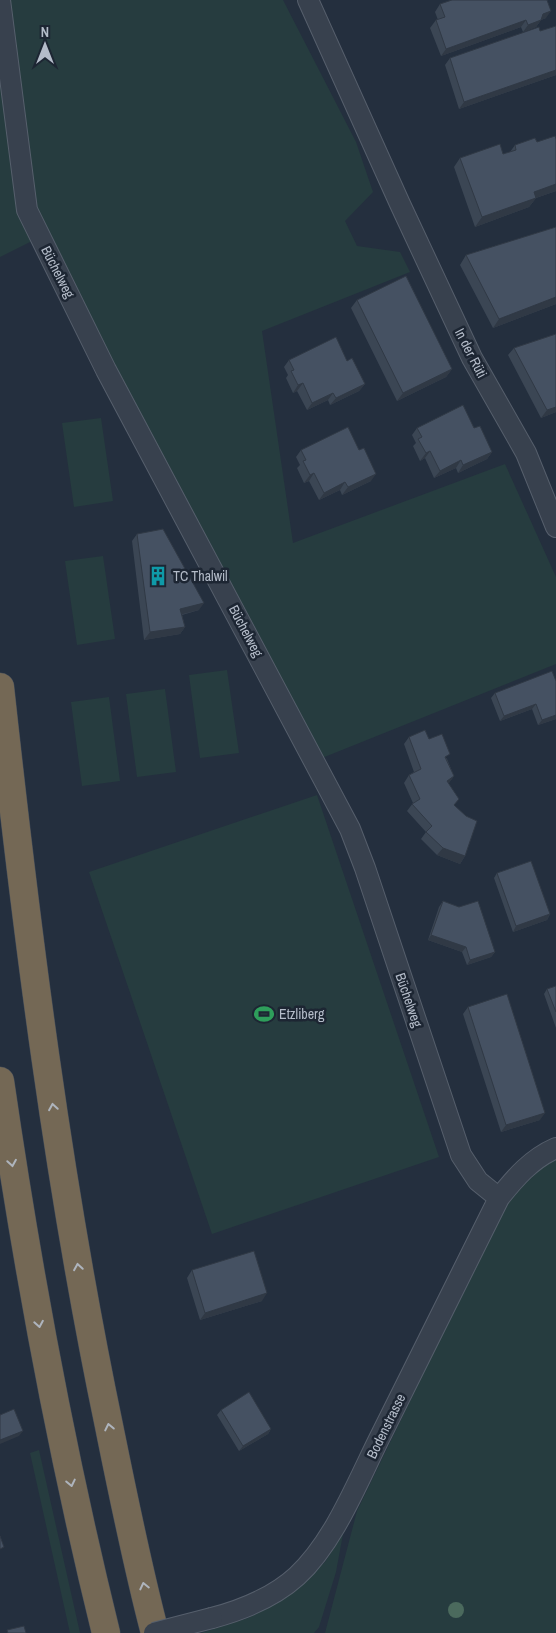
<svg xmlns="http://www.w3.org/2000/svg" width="556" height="1633" font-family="'Archivo Narrow',sans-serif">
  <rect width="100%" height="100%" fill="#242f3e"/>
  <path fill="#263c3f" d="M0 0H283L356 142 373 192 345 221 357 246 400 252 410 272 262 331 293 543 505 464 556 577V664L322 758 46 234 0 257Z
    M101 418 113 501 74 507 62 423Z
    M103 556 115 639 77 645 65 561Z
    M227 670 239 753 200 758 189 675Z
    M165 689 176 772 137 777 126 694Z
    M109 697 120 781 82 786 71 702Z
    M317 795 439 1157 212 1234 89 872Z
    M556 1157V1633H325L357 1511 503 1208 532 1169Z
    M39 1450 80 1633H70L30 1453Z
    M343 1534 336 1572 319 1627 314 1633H201L248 1618 287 1596 325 1562Z"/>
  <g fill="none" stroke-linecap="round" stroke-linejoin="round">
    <defs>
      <path id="minor" d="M0 0 27 210 106 370 350 829 365 868 461 1155 478 1181 499 1198
        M308 0 400 204 472 358 526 453 556 527
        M212 1618C242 1610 273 1598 297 1576 335 1541 358 1480 382 1433 421 1355 460 1277 499 1198 515 1178 531 1159 556 1148"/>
      <path id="motorway" d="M0 687C27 935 58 1182 109 1426 123 1495 137 1565 155 1633
        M0 1081C27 1267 61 1451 106 1633"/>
    </defs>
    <use href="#minor" stroke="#565f6c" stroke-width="22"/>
    <use href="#motorway" stroke="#434c59" stroke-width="29"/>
    <use href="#minor" stroke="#38414e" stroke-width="20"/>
    <use href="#motorway" stroke="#746855" stroke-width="28"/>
    <defs>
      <path id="minor-bridge" d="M154 1633 212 1618"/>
    </defs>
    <use href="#minor-bridge" stroke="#565f6c" stroke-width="22" stroke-linecap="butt"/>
    <use href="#minor-bridge" stroke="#38414e" stroke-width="20"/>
  </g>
  <circle fill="#4b6a5d" cx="456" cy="1610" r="8"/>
  <path fill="#3b4654" d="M440 4 546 18 541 20 536 27 523 32 521 27 441 56 430 28 436 20H438L435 12Z
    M556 26V75L459 109 445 65 450 58Z
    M556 139V191L536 198 529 207 475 227 454 167 460 158 503 154 510 152 515 145Z
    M556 227V304L493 328 460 265 466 255Z
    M357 300 452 369 446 377 397 401 351 308Z
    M556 334V412L541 418 508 355 514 348Z
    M289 360 347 361 365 384 359 391 330 405 328 400 307 410 297 391 293 393 286 378 288 375 284 367Z
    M417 428H474L492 452 487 459 458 473 456 468 434 478 425 458 420 461 413 446 416 443 412 435Z
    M301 450 371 481 342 495 340 490 319 500 309 481 304 483 297 468 300 465 296 457Z
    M137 534 199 610 182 615 185 627 180 634 144 640 132 541Z
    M556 681V719L538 725 532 709 500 721 491 698 495 693Z
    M409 737 429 739 447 759 454 776 448 784 454 806 465 856 460 864 437 855 421 839 426 832 407 811 413 803 404 783 409 775 414 772 404 744Z
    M497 873 550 914 547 920 513 932 494 878Z
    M443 901 495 952 491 957 467 965 462 952 428 940 439 907Z
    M556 986V1028L544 994 547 989Z
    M468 1007 540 1120 501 1132 463 1014Z
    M192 1270 262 1301 200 1320 187 1278Z
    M221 1410 271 1429 268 1434 239 1451 217 1415Z"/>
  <path fill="#303945" d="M551 11 546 18 541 20 536 27 523 32 528 25 543 14Z
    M526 20 521 27 441 56 446 49Z
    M556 70V75L459 109 464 102Z
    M556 184V191L527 201 534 192Z
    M536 198 529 207 475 227 482 217Z
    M556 297V304L493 328 499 319Z
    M452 369 446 377 397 401 403 393Z
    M303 383 297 391 293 393 298 385Z
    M365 384 359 391 330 405 336 398Z
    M333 393 328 400 307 410 312 403Z
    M556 407V412L541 418 547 410Z
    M430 451 425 458 420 461 426 453Z
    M492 452 487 459 458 473 463 465Z
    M461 460 456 468 434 478 440 471Z
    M314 473 309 481 304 483 310 475Z
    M376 474 371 481 342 495 348 487Z
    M345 482 340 490 319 500 324 493Z
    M204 603 199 610 175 616 180 609Z
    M185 627 180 634 144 640 150 632Z
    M536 704 532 709 500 721 504 716Z
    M556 715V719L538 725 542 720Z
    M454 776 449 783 441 789 447 781Z
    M443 848 465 856 460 864 437 855Z
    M550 914 547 920 513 932 516 926Z
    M431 935 466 947 462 952 428 940Z
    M495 952 491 957 467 965 470 960Z
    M545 1113 540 1120 501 1132 506 1125Z
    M267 1293 262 1301 200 1320 205 1313Z
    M271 1429 268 1434 239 1451 243 1446Z
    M23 1431 19 1436 0 1444V1440Z"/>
  <path fill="#455162" stroke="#303945" d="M452 0H547L551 11 543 14 541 20 528 25 526 20 446 49 436 20 445 17 440 4Z
    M556 26V70L464 102 450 58 539 27 540 31Z
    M555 136 556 139V184L534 192 536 198 482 217 460 158 500 144 503 154 516 150 515 145 535 138 537 142Z
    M556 227V297L499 319 466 255Z
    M406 276 452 369 403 393 357 300Z
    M556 334V407L547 410 514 348Z
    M336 337 347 361 352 358 365 384 336 398 333 393 312 403 303 383 298 385 291 371 294 370 289 360Z
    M463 405 474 428 480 426 492 452 463 465 461 460 440 471 430 451 426 453 418 439 422 437 417 428Z
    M348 427 359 450 364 448 376 474 348 487 345 482 324 493 314 473 310 475 303 461 306 460 301 450Z
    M163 529 204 603 180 609 185 627 150 632 137 534Z
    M552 671 556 681V715L542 720 536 704 504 716 495 693Z
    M425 730 429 739 442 734 450 754 445 757 454 776 447 781 459 799 454 805 466 816 477 821 465 856 443 848 426 832 432 826 412 804 420 799 409 775 421 769 409 737Z
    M531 861 550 914 516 926 497 873Z
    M443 901 459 907 478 901 495 952 470 960 466 947 431 935Z
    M556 986V1012L547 989Z
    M507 994 545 1113 506 1125 468 1007Z
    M254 1251 267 1293 205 1313 192 1270Z
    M249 1392 271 1429 243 1446 221 1410Z
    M14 1409 23 1431 0 1440V1415Z
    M0 1536 4 1547 0 1549Z
    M24 1626 26 1633H8L7 1630Z"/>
  <defs><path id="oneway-chevron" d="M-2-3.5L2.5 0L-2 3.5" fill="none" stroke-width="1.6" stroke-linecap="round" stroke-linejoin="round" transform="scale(1.25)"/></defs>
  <g stroke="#aeb4bd">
    <use href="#oneway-chevron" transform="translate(53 1107) rotate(-99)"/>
    <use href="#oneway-chevron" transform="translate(12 1163) rotate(81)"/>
    <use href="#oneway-chevron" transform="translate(78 1267) rotate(-99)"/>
    <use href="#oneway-chevron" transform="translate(39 1324) rotate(80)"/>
    <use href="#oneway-chevron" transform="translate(109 1427) rotate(-102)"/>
    <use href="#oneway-chevron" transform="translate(71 1483) rotate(78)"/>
    <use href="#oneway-chevron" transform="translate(144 1586) rotate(-103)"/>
  </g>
  <defs>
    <symbol id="building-bare" viewBox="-9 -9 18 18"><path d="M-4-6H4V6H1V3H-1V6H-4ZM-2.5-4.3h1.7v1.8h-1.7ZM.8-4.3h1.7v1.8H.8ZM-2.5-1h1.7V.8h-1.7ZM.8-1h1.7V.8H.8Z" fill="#0f9aa8" stroke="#1d2633" stroke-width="2.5" paint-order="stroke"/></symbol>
    <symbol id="stadium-bare" viewBox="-9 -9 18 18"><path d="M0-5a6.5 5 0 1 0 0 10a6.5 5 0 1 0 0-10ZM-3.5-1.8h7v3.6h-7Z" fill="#2e9e5b" stroke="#1d2633" stroke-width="2.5" paint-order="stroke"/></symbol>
  </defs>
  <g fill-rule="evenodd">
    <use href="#building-bare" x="144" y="562" width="28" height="28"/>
    <use href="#stadium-bare" x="250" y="1000" width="28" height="28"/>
  </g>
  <g text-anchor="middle" stroke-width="5" stroke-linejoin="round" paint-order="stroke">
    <g font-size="14" fill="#b4bcc9" stroke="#1d2633">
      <text transform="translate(58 272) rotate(63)" y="5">Büchelweg</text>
      <text transform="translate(471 353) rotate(63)" y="5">In der Rüti</text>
      <text transform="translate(246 631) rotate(62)" y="5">Büchelweg</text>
      <text transform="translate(409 1000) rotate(71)" y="5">Büchelweg</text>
      <text transform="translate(386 1426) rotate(-64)" y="5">Bodenstrasse</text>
    </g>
    <g font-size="14" fill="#b4bcc9" stroke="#1d2633" text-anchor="start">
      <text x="173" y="581">TC Thalwil</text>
      <text x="279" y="1019">Etzliberg</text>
    </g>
  </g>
  <g transform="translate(45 45)" stroke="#1d2633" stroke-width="4" paint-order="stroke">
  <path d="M0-4L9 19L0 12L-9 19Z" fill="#b4bcc9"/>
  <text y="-8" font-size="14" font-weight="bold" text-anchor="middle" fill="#b4bcc9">N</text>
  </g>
</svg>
